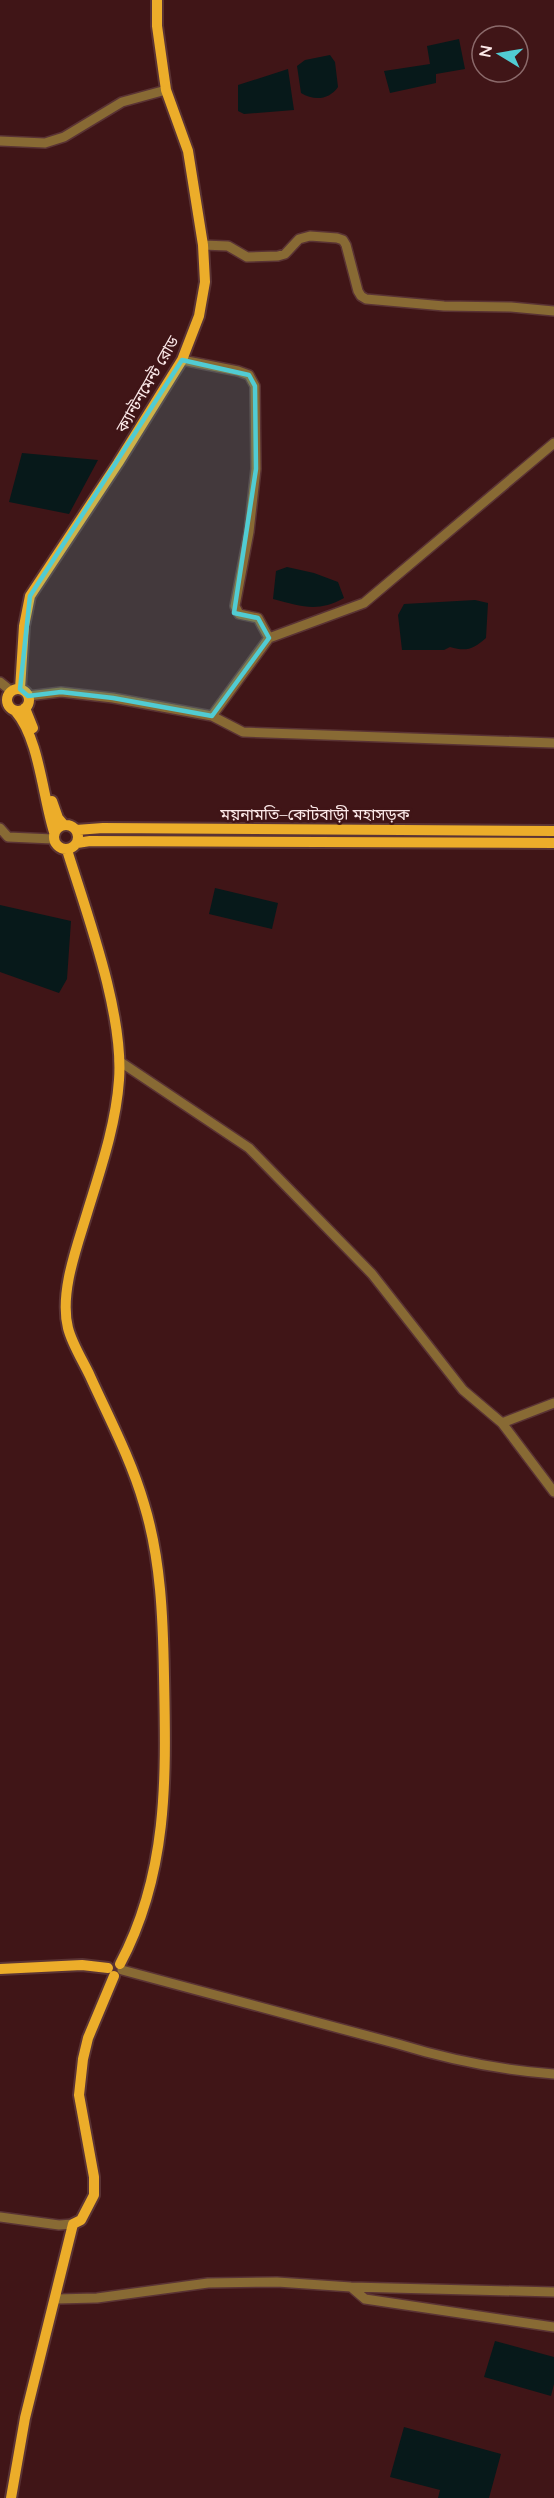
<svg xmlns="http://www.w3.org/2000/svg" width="554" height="2498" font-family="Mulish,'Noto Sans Bengali',sans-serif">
  <rect width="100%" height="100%" fill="#401517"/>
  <path fill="#07191a" d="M459 39 465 69 436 74V83L390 93 384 71 430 64 427 46Z
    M330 55 335 62 338 87C329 100 314 101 301 93L297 66 305 60Z
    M288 69 294 110 244 114 238 111V85Z
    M22 453 98 460 69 514 9 502Z
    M287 567 314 573 338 582 344 598C317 613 301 606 273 599L276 571Z
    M475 600 488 603 486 638C473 649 467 652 450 647L444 650H402L398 615 404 604Z
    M215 888 278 903 272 929 209 914Z
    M0 905 71 921 67 979 59 993 0 972Z
    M495 2341 554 2357V2384L551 2396 484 2377Z
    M404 2427 501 2454 489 2498H438L440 2490 390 2477Z"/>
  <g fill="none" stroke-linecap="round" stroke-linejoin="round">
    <defs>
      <path id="minor" d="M0 141 45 143 64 137 122 102 166 90
        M203 245 228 246 247 257 278 256 285 254 299 239 310 236 337 238 343 240 346 245 358 291 361 296 366 299 444 306 511 307 554 311
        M182 360 238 371 249 375 255 386 256 469 249 532 235 606 239 614 258 618 269 638
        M0 682 11 691
        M28 696 61 692 113 698 212 716 269 638 364 603 554 443
        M212 716 243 732 554 743
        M0 828 8 837 53 839
        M119 1061 249 1148 372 1274 463 1390 502 1423 554 1492
        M502 1423 554 1403
        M122 1970 398 2044C450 2060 500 2070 554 2074
        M0 2217 59 2225 73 2224
        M351 2287 365 2299 554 2327
        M56 2299 97 2298 208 2283 277 2282 351 2287 554 2292"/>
      <path id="major" d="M7 700a11 11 0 1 1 22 0a11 11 0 1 1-22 0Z
        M20 689 24 626 30 596 118 463 182 360 199 316 205 282 203 245 188 151 166 90 157 26V0
        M25 708 33 728
        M16 712C39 738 43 798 54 832
        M52 801 58 818 64 825
        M54 837a12 12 0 1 1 24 0a12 12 0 1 1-24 0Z
        M76 830 103 828 554 831
        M77 843 90 841 554 843
        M67 850C87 914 124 1014 119 1080 116 1124 101 1168 88 1210 78 1244 59 1292 68 1328 72 1344 83 1361 90 1376 109 1418 131 1459 144 1504 161 1559 163 1619 164 1676 166 1776 169 1872 120 1964
        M0 1969 82 1965 108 1968
        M11 2498 25 2418 73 2224 81 2220 94 2195V2177L79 2095 83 2059 88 2038 114 1976"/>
    </defs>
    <use href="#minor" stroke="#5a3334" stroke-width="12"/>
    <use href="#major" stroke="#5a3334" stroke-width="14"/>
    <use href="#minor" stroke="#886a34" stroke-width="9"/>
    <use href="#major" stroke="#ecad2a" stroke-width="10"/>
  </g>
  <path fill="#51ccd3" fill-opacity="0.2" stroke="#51ccd3" stroke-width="4.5" stroke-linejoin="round" d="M182 360 249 375 255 386 256 469 234 613 258 618 269 638 212 716 113 698 61 692 28 696 20 689 30 596Z"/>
  <g text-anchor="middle" stroke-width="5" stroke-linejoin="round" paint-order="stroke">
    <g font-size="16" fill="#fce9e9" stroke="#401517">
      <text transform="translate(147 384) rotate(-60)" y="6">ক্যান্টনমেন্ট রোড</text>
      <text x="315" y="820">ময়নামতি–কোটবাড়ী মহাসড়ক</text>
    </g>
  </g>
  <g transform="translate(500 54) rotate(281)"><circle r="28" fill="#401517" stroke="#8b6a6b" stroke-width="1.5"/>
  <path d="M0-4.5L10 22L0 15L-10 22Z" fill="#51ccd3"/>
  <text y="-9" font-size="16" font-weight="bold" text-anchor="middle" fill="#fce9e9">N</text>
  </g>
</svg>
